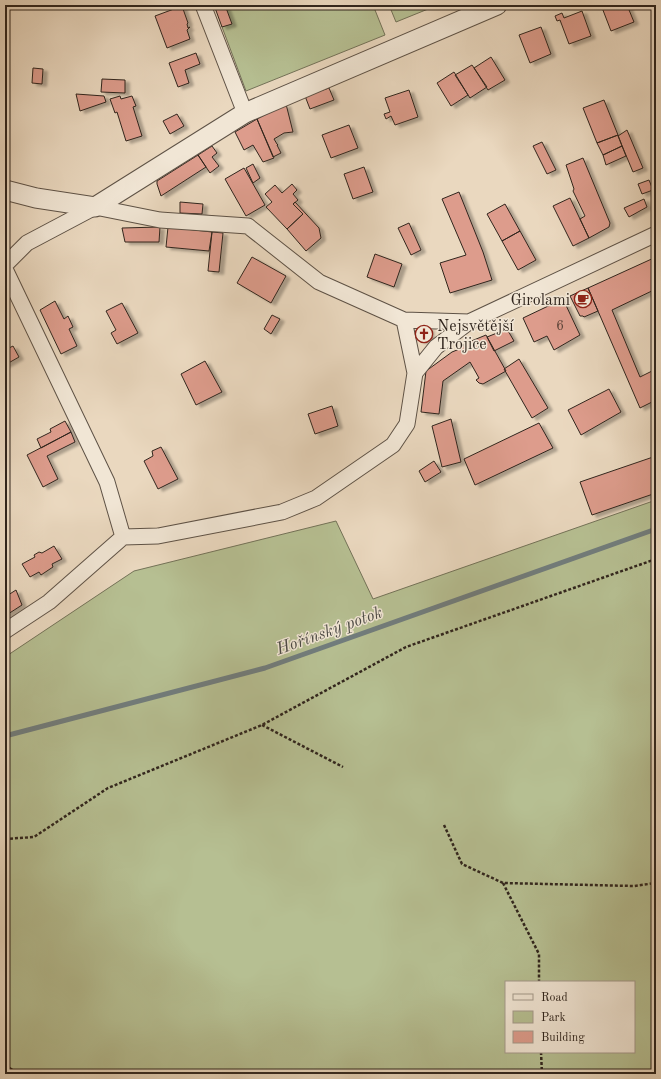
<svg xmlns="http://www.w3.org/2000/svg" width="661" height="1079" font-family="'Old Standard TT',serif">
  <defs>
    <filter id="shadow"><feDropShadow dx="4.5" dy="2.5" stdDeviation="1" flood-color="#0004"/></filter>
  </defs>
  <rect width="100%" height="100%" fill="#ead8bf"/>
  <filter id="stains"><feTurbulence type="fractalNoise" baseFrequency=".005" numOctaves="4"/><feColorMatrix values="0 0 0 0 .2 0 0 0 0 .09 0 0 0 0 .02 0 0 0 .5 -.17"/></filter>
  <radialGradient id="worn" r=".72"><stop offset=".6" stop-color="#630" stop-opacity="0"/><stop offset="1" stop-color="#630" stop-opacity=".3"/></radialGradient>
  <path fill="#b6bf92" stroke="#737258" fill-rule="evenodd" d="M225 5H373L385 35 246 91 222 27Z
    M389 5H438L396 22Z
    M656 500V1074H5V657L134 571 336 521 373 599ZM506 982H634V1052H506Z"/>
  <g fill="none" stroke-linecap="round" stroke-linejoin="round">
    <path stroke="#717d7d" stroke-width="5" d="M5 736 265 668 656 529"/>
  </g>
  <path fill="#dd9c8c" stroke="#30251d" filter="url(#shadow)" d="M214 5H225L232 24 222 27Z
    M601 5H627L634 22 611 31Z
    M182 6 188 23 187 24 188 28 190 27 187 30 190 39 167 48 155 16Z
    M582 11 591 36 569 44 560 20 557 21 555 16 562 13 564 18Z
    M541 27 551 54 530 63 519 35Z
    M196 53 200 64 185 70 189 83 178 87 169 63Z
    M491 57 505 80 488 90 474 68Z
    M472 65 487 87 470 98 455 75Z
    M33 68 43 69 42 84 32 83Z
    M454 72 468 95 451 106 437 83Z
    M102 79 125 80V93L101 92Z
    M329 88 334 100 310 109 305 96Z
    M409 90 418 117 395 125 391 116 386 119 384 114 390 112 385 98Z
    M76 94 104 96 106 102 80 111Z
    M120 96 121 99 132 96 136 106 133 107 142 136 126 141 117 112 115 113 110 99Z
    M604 100 618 135 597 143 583 108Z
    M286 104 293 132 284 133 274 139 277 144 278 145H277L281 153 273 157 257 119Z
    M177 114 184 126 170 134 163 121Z
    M257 119 274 158 263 162 253 145 244 150 235 132Z
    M349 125 358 148 331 158 322 135Z
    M627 130 643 168 633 172 618 136Z
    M618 135 622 146 603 155 597 143Z
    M542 142 556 170 547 174 533 146Z
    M212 146 217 153 212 157 219 166 210 173 198 155Z
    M622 146 626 156 606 165 603 155Z
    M198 155 206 167 161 196 157 184V181Z
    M583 158 610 223 609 227 589 238 580 219 585 216 573 191 574 189 566 165Z
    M253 164 260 178 253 183 246 168Z
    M364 167 373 192 353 199 344 174Z
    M244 168 265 205 246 216 225 179Z
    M649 180 653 190 642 194 638 184Z
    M292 184 297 190 293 194 298 200 293 204 303 214 287 229 266 207 272 202 265 194 275 185 282 193Z
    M459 192 483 252 492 280 450 293 440 263 466 255 442 199Z
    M570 198 589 238 573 246 553 206Z
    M644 199 647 207 629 217 624 208Z
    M180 202 203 204 202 214 180 213Z
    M295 202 319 228 321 238 306 251 287 229 303 214 293 204Z
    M505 204 520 231 502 241 487 214Z
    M409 223 421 250 411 255 398 228Z
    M160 227 159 242H125L122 228Z
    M168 227 212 232 209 251 166 247Z
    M520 231 536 260 518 270 502 241Z
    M212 232 223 233 219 272 208 271Z
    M375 254 402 264 394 287 367 277Z
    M252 257 286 276 271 303 237 283Z
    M656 257V289L612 310 640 377 656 369V400L640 408 588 288Z
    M588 288 598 311 584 317 583 316H580L570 296Z
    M563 299 580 335 554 350 547 336 534 342 523 318Z
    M55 301 64 319 68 316 73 327 69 329 77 346 61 354 40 310Z
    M122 303 138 333 117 344 111 333 116 330 106 311Z
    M272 315 280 319 271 334 264 329Z
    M429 328 430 339 420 341 418 330Z
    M507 329 514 341 494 351 487 337Z
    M486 335 506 371 483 384 479 383 476 380 479 378 470 362 443 381 439 414 421 412 426 371 452 352 462 348 464 344Z
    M13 346 19 357 5 365V350Z
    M519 359 548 408 532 418 504 369Z
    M205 361 222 392 196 405 181 374Z
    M609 389 621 412 581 435 568 410Z
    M332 406 338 426 315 434 308 414Z
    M451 419 461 462 442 467 432 426Z
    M65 421 71 432 41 448 37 439 51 432 50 429Z
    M539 423 553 448 475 485 464 459Z
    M71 432 75 442 47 456 58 479 43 487 27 455Z
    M161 447 178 479 158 489 144 461 153 456 152 451Z
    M656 456V493L592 515 580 482Z
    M434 461 441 472 425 482 419 471Z
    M54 546 62 559 52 564 53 567 41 575 39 572 30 577 22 564 35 557 34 555 39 552 42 553Z
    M16 590 22 605 5 616V597Z"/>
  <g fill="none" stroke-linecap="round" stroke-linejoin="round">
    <defs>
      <path id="minor" d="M203 5 245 113
        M5 265 27 243 95 207 160 220 248 226 319 282 404 320 469 322
        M5 269 107 482 123 537
        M415 373 436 347 469 322 656 234
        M5 631 49 602 123 537 158 536 282 512 316 498 393 445 407 424 415 373 404 320"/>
      <path id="tertiary" d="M5 190 36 198 95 207 245 113 497 5"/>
    </defs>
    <use href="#minor" stroke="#5e5246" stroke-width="17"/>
    <use href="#tertiary" stroke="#5e5246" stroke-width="21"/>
    <path stroke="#30251d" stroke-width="2.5" stroke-dasharray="3 2" stroke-linecap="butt" d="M262 725 343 767
      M444 825 462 864 503 883 634 886 656 883
      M5 839 34 837 108 788 262 725 406 647 656 559
      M503 883 539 954V982
      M541 1052 542 1074
      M5 1066 21 1074"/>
    <use href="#minor" stroke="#f1e6d5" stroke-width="15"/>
    <use href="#tertiary" stroke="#f1e6d5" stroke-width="19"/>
  </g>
  <defs>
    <symbol id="cafe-ring" viewBox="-11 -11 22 22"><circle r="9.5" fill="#f1e6d5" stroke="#8f2418" stroke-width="1.5"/><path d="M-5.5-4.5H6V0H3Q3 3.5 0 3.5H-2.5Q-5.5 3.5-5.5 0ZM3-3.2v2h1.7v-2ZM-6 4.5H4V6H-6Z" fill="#8f2418"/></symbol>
    <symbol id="church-ring" viewBox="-11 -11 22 22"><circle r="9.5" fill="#f1e6d5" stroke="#8f2418" stroke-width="1.5"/><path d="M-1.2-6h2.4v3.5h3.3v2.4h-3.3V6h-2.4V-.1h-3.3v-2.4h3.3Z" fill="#8f2418"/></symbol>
  </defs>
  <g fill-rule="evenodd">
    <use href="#cafe-ring" x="573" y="289" width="20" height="20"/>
    <use href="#church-ring" x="414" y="324" width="20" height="20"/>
  </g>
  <g text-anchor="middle" stroke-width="3" stroke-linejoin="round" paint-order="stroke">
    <g font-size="14" fill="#5b4339">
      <text x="560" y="330">6</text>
    </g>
    <g font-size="16" fill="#30251d" stroke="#f1e6d5" text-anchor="end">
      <text x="570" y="305">Girolami</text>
      <text x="437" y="331" text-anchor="start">Nejsvětější<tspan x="437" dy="18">Trojice</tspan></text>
    </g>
    <g font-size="17" font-style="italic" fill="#4b4a45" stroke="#f1e6d5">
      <text transform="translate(329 630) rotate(-20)" y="6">Hořínský potok</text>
    </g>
  </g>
  <rect width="661" height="1079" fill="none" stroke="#ead8bf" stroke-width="20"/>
  <rect x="6" y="6" width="649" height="1067" fill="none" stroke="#30251d" stroke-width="2"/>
  <rect x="10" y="10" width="641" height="1059" fill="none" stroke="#30251d"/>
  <rect x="505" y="981" width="130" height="72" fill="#f1e6d5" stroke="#a4998b"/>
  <rect x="513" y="994" width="20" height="6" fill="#f1e6d5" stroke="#a4998b"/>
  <text x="541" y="1001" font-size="12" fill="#30251d">Road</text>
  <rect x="513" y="1011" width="20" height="12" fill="#b6bf92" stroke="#a4998b"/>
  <text x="541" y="1021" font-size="12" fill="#30251d">Park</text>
  <rect x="513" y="1031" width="20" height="12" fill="#dd9c8c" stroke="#a4998b"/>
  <text x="541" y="1041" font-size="12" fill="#30251d">Building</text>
  <rect width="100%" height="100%" filter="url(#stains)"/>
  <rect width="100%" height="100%" fill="url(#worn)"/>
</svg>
